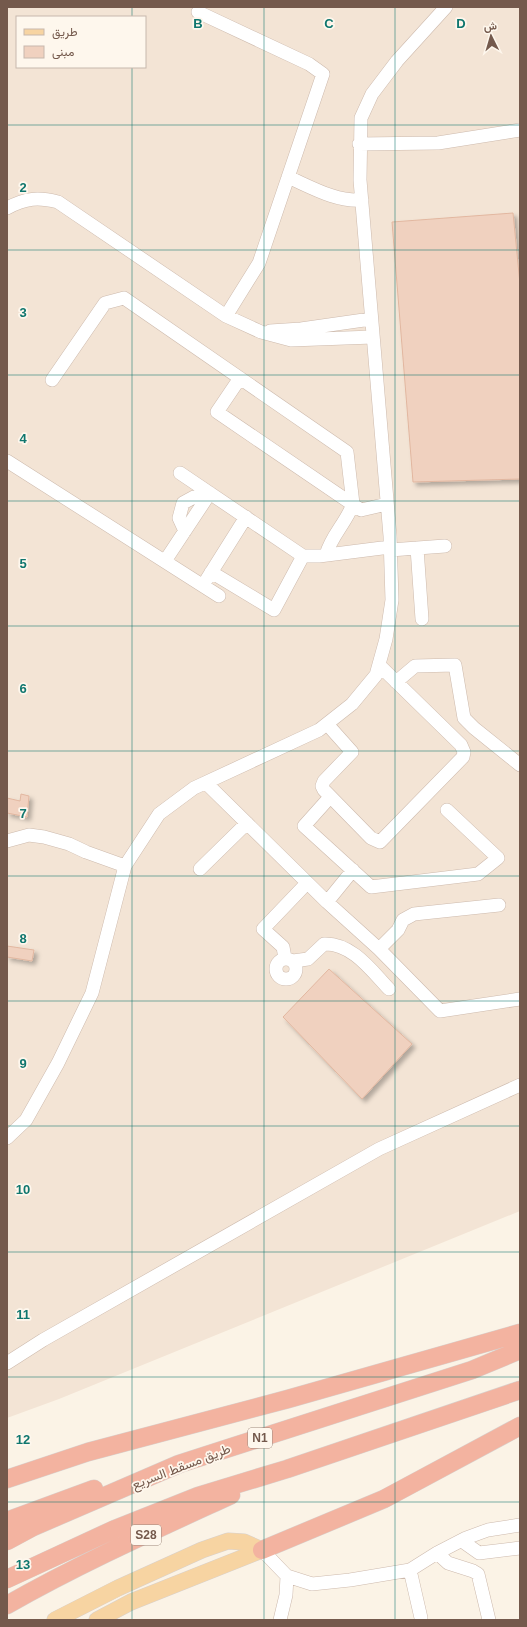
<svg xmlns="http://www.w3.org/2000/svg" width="527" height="1627" font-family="Arial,Vazirmatn,sans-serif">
  <defs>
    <filter id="shadow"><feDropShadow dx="3.5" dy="3.5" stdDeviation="2" flood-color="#0004"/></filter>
  </defs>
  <rect width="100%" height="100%" fill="#fbf3e6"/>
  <path fill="#f3e4d5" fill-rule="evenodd" d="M7 7H520V1211L59 1399 7 1418ZM17 17H145V67H17Z"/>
  <path fill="#f0d1bf" stroke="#e2b7a0" filter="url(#shadow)" d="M513 213 520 284V479L413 482 392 222Z
    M21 794 29 796 27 817 7 813V798L20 801Z
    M7 946 34 950 32 961 7 957Z
    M329 969 412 1044 362 1099 283 1017Z"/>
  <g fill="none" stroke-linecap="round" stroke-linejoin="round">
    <defs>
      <path id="minor" d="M198 12 309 64 323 74 259 263 226 316
        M359 144 438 143 520 130
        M288 177C311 187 336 202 362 200
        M7 208C26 198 38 197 58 202L226 316 261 332 291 340 373 337
        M270 331 301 329 371 319
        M240 378 217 412 361 510 387 504
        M52 380 105 303 124 298 347 452 353 504C346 523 331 536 326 555
        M7 461 219 596
        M180 473 303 556H319L390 547
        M417 548 422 619
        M390 550 445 546
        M165 561 210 493 194 497 183 503 179 518 185 531
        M211 572 274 610 303 556
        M207 579 246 517
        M396 682 415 666 455 665 464 718 474 728 520 765
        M327 724 352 752 324 781 322 786 324 790 371 838 380 842 463 757 464 752 461 745 379 665
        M206 783 327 902 379 949 440 1011 520 999
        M330 797 304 826 371 887 478 874 498 858 447 810
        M7 841 29 835 44 837 69 844 86 852 125 866
        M200 869 247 823
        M327 902 353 870
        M379 949 398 930 403 920 414 914 499 905
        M285 958 283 947 263 929 307 883
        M276 969a10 10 0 1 1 20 0a10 10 0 1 1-20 0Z
        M293 961 308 959 324 944C352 943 371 970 389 989
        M7 1138 26 1120 58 1063 92 993 125 866 159 814 194 788 319 730 352 704 376 675 386 639 392 600 390 536 360 180 361 118 372 94 397 61 446 7
        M7 1363 43 1340 379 1149 520 1085
        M462 1541 479 1553 520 1548
        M262 1550 287 1576 312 1584 350 1580 410 1570 437 1553 466 1538 488 1530 520 1525
        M437 1553 448 1563 473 1571 478 1574 489 1620
        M410 1570 421 1618
        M280 1620 286 1595 287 1576"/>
      <path id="major" d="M55 1620 118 1588 202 1550 228 1541 244 1542 262 1550
        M97 1620 131 1602 262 1550"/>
      <path id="highway" d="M7 1479 88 1452 288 1399 520 1333
        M7 1521 94 1489
        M7 1541 33 1527 179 1464 472 1370 520 1350
        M262 1550 384 1499 520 1426
        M7 1579 115 1529 198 1496 287 1469 520 1390
        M7 1605C79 1564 155 1530 231 1495"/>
    </defs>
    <use href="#minor" stroke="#cdbaad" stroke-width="14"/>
    <use href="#major" stroke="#d8d1cd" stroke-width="17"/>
    <use href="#highway" stroke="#d8d1cd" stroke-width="19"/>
    <use href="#minor" stroke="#fff" stroke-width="13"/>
    <use href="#major" stroke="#f7d4a2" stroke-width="16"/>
    <use href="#highway" stroke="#f3b3a0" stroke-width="18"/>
  </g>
  <path fill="none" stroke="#0f766e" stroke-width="1" stroke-opacity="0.55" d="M132 7V17M264 7V1620M395 7V1620M132 67V1620M7 125H520M7 250H520M7 375H520M7 501H520M7 626H520M7 751H520M7 876H520M7 1001H520M7 1126H520M7 1252H520M7 1377H520M7 1502H520"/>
  <g text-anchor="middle" stroke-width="3.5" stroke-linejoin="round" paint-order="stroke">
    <g fill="#fef7ed" stroke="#9d887c" stroke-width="1">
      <rect x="248" y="1428" width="24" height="20" rx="3"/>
      <rect x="131" y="1525" width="30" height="20" rx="3"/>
    </g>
    <g font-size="12" font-weight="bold" fill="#74594c">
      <text x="260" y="1442">N1</text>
      <text x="146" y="1539">S28</text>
    </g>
    <g font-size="13" fill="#74594c" stroke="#fef7ed">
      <text transform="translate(181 1466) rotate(-21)" y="5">طريق مسقط السريع</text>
    </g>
  </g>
  <g font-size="13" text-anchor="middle" font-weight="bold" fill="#0f766e" stroke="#fef7ed" stroke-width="3.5" stroke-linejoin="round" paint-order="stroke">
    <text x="198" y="28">B</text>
    <text x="329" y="28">C</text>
    <text x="461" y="28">D</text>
    <text x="23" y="192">2</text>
    <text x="23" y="317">3</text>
    <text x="23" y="443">4</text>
    <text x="23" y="568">5</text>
    <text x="23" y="693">6</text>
    <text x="23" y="818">7</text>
    <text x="23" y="943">8</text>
    <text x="23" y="1068">9</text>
    <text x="23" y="1194">10</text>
    <text x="23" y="1319">11</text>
    <text x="23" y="1444">12</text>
    <text x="23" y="1569">13</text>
  </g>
  <rect width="527" height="1627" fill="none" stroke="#74594c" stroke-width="16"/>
  <rect x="16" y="16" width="130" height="52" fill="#fef7ed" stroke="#c7b8ad"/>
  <rect x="24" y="29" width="20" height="6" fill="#f7d4a2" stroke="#c7b8ad"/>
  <text x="52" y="36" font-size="12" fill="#74594c">طريق</text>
  <rect x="24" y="46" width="20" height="12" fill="#f0d1bf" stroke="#c7b8ad"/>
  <text x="52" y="56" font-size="12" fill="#74594c">مبنى</text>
  <g transform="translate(491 36) rotate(355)" stroke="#fef7ed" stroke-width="3" paint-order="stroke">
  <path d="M0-3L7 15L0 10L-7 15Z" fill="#74594c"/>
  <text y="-6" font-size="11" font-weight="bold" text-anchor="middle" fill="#74594c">ش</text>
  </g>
</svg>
